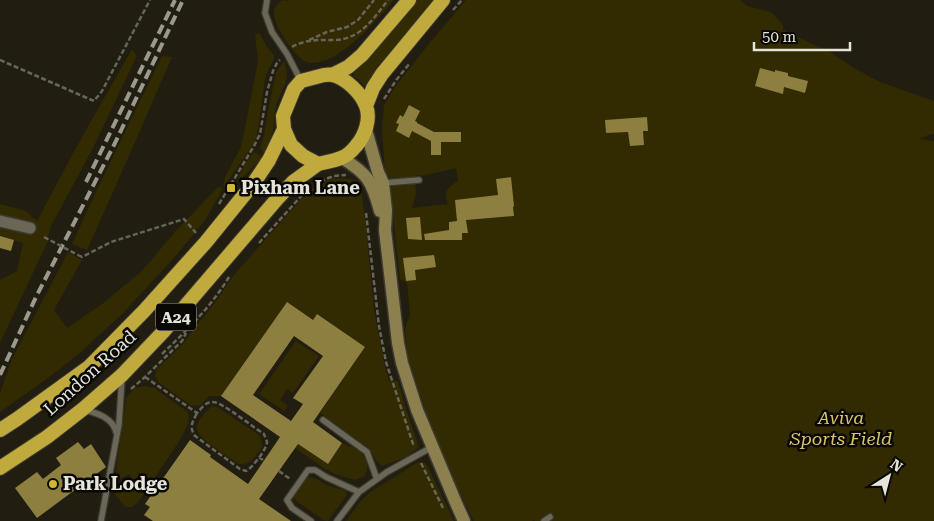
<svg xmlns="http://www.w3.org/2000/svg" width="934" height="521" font-family="'Roboto Serif',serif">
  <rect width="100%" height="100%" fill="#211e11"/>
  <path fill="#322a00" fill-rule="evenodd" d="M282 0 289 1V0H394C377 20 339 65 310 63 297 62 273 25 274 13 274 7 278 4 282 0Z
    M417 0H434L388 55 366 85H363L359 80 353 76 354 73 370 56Z
    M466 0H740L747 6 771 12 783 25V30L830 52 854 68 880 82 934 101V134L928 135 920 139 934 141V521H535L534 520 532 521H474L443 460 428 419 407 354 405 329 410 315 407 283 400 279 390 191 392 186 390 178 385 174 382 128 384 105 395 87 432 40ZM456 168 458 181C448 186 443 192 448 204L412 208 416 194 415 176 426 175Z
    M260 33 267 47 274 55V59L269 68 265 79 257 135 253 145 223 188 206 219 173 259 123 313 81 352 48 378 0 412V393L12 359 68 252 82 260 54 310 67 328 102 304 142 271 174 233 218 187 223 188 225 177 241 147 247 118 258 61 255 34Z
    M132 49 137 56 93 148 50 228 47 243 0 343V280L17 271 23 243 0 236V204L26 211 37 221 77 146Z
    M162 56 172 57 129 156 87 250 72 244 100 183Z
    M284 61C291 81 284 85 277 103 274 111 275 121 273 130 271 138 268 146 264 153L260 148 264 135 268 111 276 72Z
    M254 152 262 156 260 160 240 180 238 178 245 164Z
    M333 178 351 179 357 182 361 189 366 226 374 310 384 362 389 381H398L405 406 419 447 406 457 382 466 378 463 369 448 320 413 365 347 317 314 313 320 286 303 221 396H209L201 405 192 406 159 383 155 376 156 370 183 344 196 325 204 317 218 298 234 275 302 198 318 184Z
    M296 341 319 356 293 393 287 389 280 400 288 406 284 411 259 394Z
    M144 386 154 388 188 412 189 418 187 426 180 440 139 501 132 507H125L115 494 116 488 132 479 129 474 119 479 116 471 125 409 126 398 135 388Z
    M212 406 217 407 259 435 263 446C256 455 251 466 239 464 230 458 202 441 198 432 193 423 206 412 212 406Z
    M342 443 359 450 367 459V470L365 476 355 480 335 474 325 469 295 448 298 444 328 464Z
    M418 462 426 463 454 521H346L359 503 370 492Z
    M309 477 317 479 326 485 346 491 347 495 328 521 323 520 295 500 294 496 304 480Z"/>
  <path fill="#8d7f3f" fill-rule="evenodd" d="M760 68 775 72V70L788 73V76L808 81 805 93 784 87 783 94 755 86Z
    M409 105 420 111 415 121 417 122V123L434 132H461V142H441V155H431V141L412 131 409 138 396 131 399 124 396 123 400 115 403 117Z
    M647 117 648 131H643L644 145 630 146 628 132 606 133 605 120Z
    M511 177 514 206 513 207 514 216 466 220 468 233H462V240H425L424 234 449 230V222L457 221 455 200 498 195 496 179Z
    M420 217 422 240 408 239 406 218Z
    M0 236 14 240 11 251 0 248Z
    M434 255 436 267 415 270 416 280 406 281 403 258Z
    M287 302 313 320 317 314 365 347 313 422 342 443 328 464 298 444 259 499 291 521H153L144 515 150 507 145 504 190 440 211 455 210 457 248 484 280 437 221 396ZM294 336 323 356 293 398 303 404 291 421 253 395Z
    M78 442 84 449 91 444 106 467 37 518 15 488 37 472 43 479 61 465 56 458Z"/>
  <g fill="none" stroke-linecap="round" stroke-linejoin="round">
    <defs>
      <path id="service" d="M267 0 265 13 272 32 287 54 301 81
        M383 183 419 180
        M85 410C97 413 113 418 116 432
        M323 420 367 452 377 479
        M101 521 119 424 122 377
        M311 521 292 508 287 500 308 470H315L326 477 359 492
        M337 521 359 492 387 472 432 447
        M544 521 550 517"/>
      <path id="minor" d="M0 221 30 228"/>
      <path id="secondary" d="M366 130 378 172 383 183 386 210 385 230 398 343 402 363 417 410 456 503 464 521
        M342 158C368 174 372 181 380 211"/>
      <path id="trunk" d="M324 75C327 75 330 74 332 75 346 78 361 93 366 106 371 119 365 136 356 146 352 151 347 156 341 158 334 161 325 162 318 164L303 156 291 145 284 129 283 116 294 89 301 81Z
        M332 75 348 67 362 55 409 0
        M366 106 373 88 382 74 443 0
        M0 430 17 419 89 367 144 311 206 242 253 184 269 160 284 129
        M0 468 47 437 83 409 122 375 163 332 277 199 293 182 318 164"/>
    </defs>
    <use href="#service" stroke="#3b3831" stroke-width="8"/>
    <use href="#minor" stroke="#3b3831" stroke-width="14"/>
    <use href="#secondary" stroke="#3b3831" stroke-width="15"/>
    <use href="#trunk" stroke="#3b3831" stroke-width="16"/>
    <path stroke="#676559" stroke-width="2.5" stroke-dasharray="5 2.5" stroke-linecap="butt" d="M453 10 462 0
      M309 40 327 32 347 27 358 20 374 0
      M292 47C306 39 319 40 334 40 360 40 374 18 388 0
      M0 60 94 101 102 91 150 0
      M384 99 397 79 410 63
      M320 181 334 176 346 175
      M219 204 254 146 260 134 267 92 273 71 277 63 280 60
      M366 213 379 326 386 362 414 447
      M259 243 303 194
      M78 255 82 257 111 242 184 219 196 233
      M162 354C187 330 211 307 229 277
      M145 377 197 413C201 409 206 401 213 402 222 402 254 428 264 434 264 435 267 441 267 442 267 449 252 468 246 471L240 469 195 436C189 427 192 423 197 413
      M131 389 145 377 182 341 186 333
      M259 457 264 461
      M421 463 444 510
      M279 471 290 479"/>
    <use href="#service" stroke="#6b6757" stroke-width="5.5"/>
    <use href="#minor" stroke="#6b6757" stroke-width="11"/>
    <use href="#secondary" stroke="#8b804e" stroke-width="12"/>
    <use href="#trunk" stroke="#c0aa3e" stroke-width="14"/>
    <path stroke="#9b988e" stroke-width="4" stroke-dasharray="10 5" stroke-linecap="butt" d="M86 182 175 0
      M0 375 36 297 115 143 183 0"/>
    <path stroke="#676559" stroke-width="2.5" stroke-dasharray="5 2.5" stroke-linecap="butt" d="M44 237 78 255"/>
  </g>
  <g fill="#d1b736" stroke="#0a0804" stroke-width="2">
    <rect x="226" y="183" width="10" height="10" rx="2.5"/>
    <circle cx="53" cy="484" r="5"/>
  </g>
  <g text-anchor="middle" stroke-width="5" stroke-linejoin="round" paint-order="stroke">
    <rect fill="#0a0804" stroke="#a3a19a" stroke-width="1" x="156" y="303.5" width="40" height="27" rx="4"/>
    <g font-size="16" font-weight="bold" fill="#e5e3da">
      <text x="176" y="323">A24</text>
    </g>
    <g font-size="18" font-weight="bold" fill="#e5e3da" stroke="#0a0804" text-anchor="start">
      <text x="241" y="194">Pixham Lane</text>
      <text x="63" y="490">Park Lodge</text>
    </g>
    <g font-size="18" fill="#e5e3da" stroke="#0a0804">
      <text transform="translate(90 373) rotate(-42)" y="6">London Road</text>
    </g>
    <g font-size="18" font-style="italic" fill="#d8c568" stroke="#0a0804">
      <text x="841" y="424">Aviva<tspan x="841" dy="21">Sports Field</tspan></text>
    </g>
  </g>
  <g transform="translate(889 476) rotate(36)" stroke="#0a0804" stroke-width="4" paint-order="stroke">
  <path d="M0-4L9 19L0 12L-9 19Z" fill="#e5e3da"/>
  <text y="-8" font-size="14" font-weight="bold" text-anchor="middle" fill="#e5e3da">N</text>
  </g>
  <path d="M754 42v8h96v-8" fill="none" stroke="#e5e3da" stroke-width="2.5"/>
  <text x="762" y="42" font-size="15" fill="#e5e3da" stroke="#0a0804" stroke-width="4" paint-order="stroke">50 m</text>
</svg>
